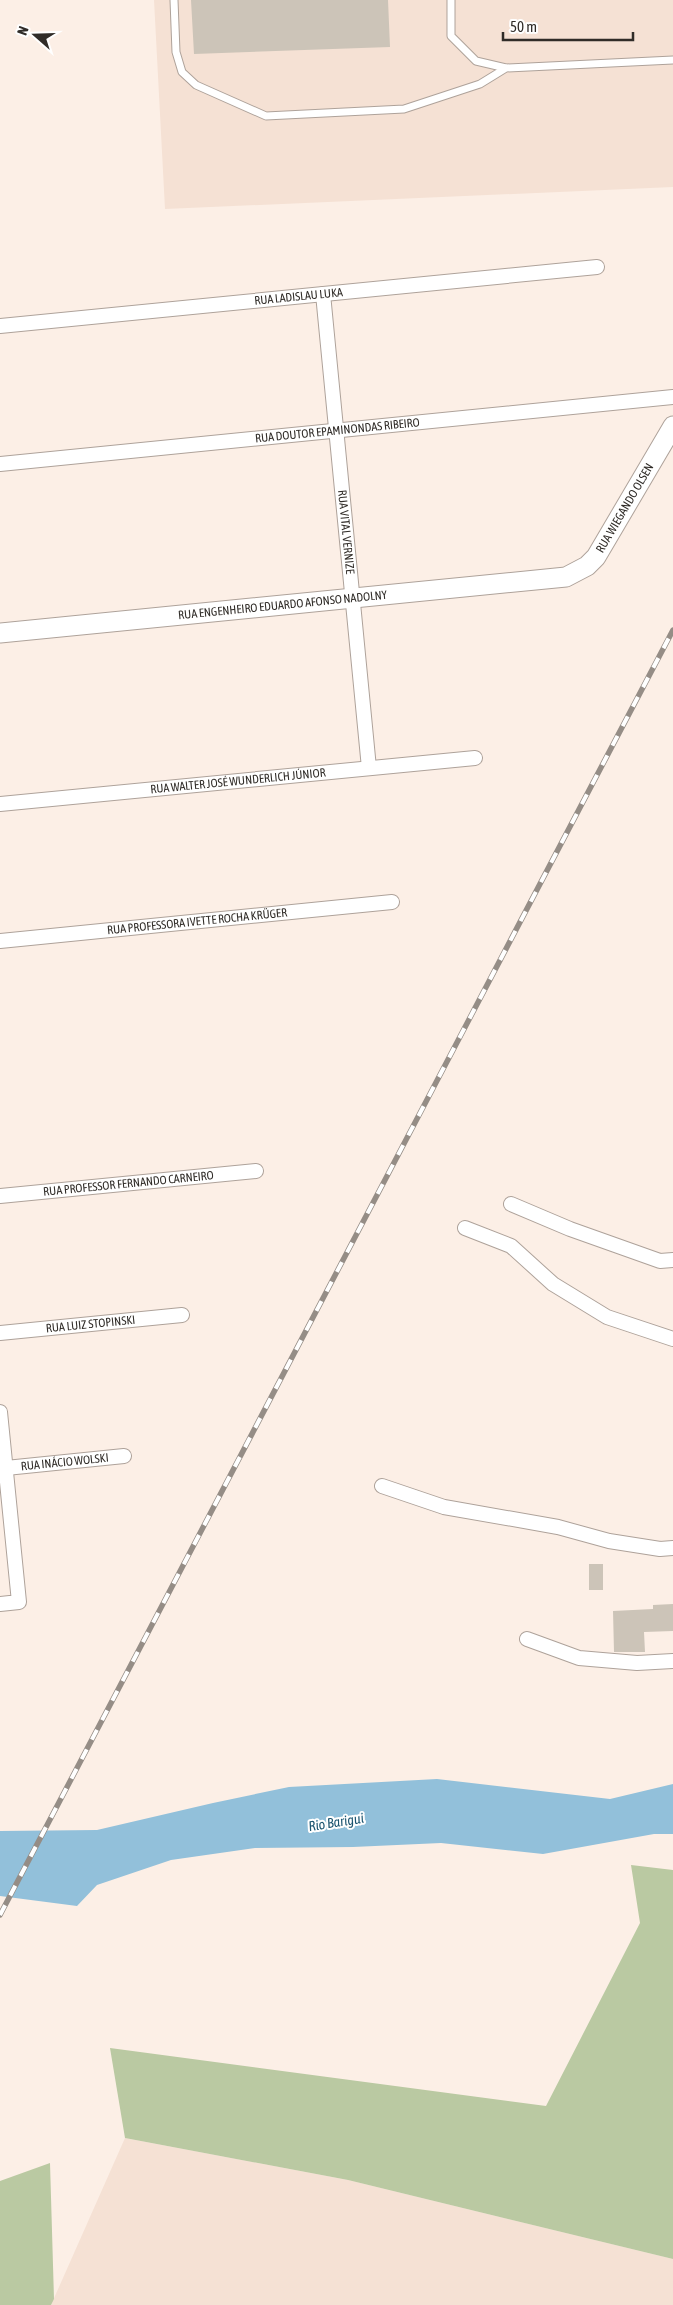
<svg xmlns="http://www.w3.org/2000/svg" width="673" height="2305" font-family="'Asap Condensed',sans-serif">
  <rect width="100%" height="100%" fill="#fcefe6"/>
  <path fill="#f5e1d4" d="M154 0H673V187L165 209Z
    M125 2138 348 2180 673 2259V2305H51Z"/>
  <path fill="#bac9a2" d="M631 1865 673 1870V2259L348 2180 125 2138 110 2048 546 2106 640 1923Z
    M50 2163 54 2299 51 2305H0V2181Z"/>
  <path fill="#92c0da" d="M437 1779 610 1799 673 1784V1834H654L543 1854 441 1843 353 1847 255 1848 171 1860 97 1885 77 1906 0 1896V1831L97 1830 213 1803 289 1787Z"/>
  <path fill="#ccc4b8" d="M191 0H388L390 47 194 54Z
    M589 1564H603V1590H589Z
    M673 1604V1631L644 1632 645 1652H614L613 1611 653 1609V1605Z"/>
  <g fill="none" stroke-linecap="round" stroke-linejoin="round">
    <defs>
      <path id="lane" d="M174 0 176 52 182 72 196 85 266 116 404 109 480 84 506 68
        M451 0V36L476 61 506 68 673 60"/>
      <g id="street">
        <path id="s1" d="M323 294 369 768"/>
        <path id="s2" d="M0 326 597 267"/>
        <path id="s3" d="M0 464 673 397"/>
        <path id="s4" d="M0 804 475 758"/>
        <path id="s5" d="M0 941 392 902"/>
        <path id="s6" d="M0 1196 256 1171"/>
        <path d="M511 1204 570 1229 660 1261 673 1260"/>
        <path d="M465 1228 511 1246 553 1284 607 1317 673 1339"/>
        <path id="s7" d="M0 1333 182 1315"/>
        <path d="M0 1412 19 1602 0 1604"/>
        <path id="s8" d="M6 1468 124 1456"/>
        <path d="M382 1486 444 1507 558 1527 609 1541 660 1549 673 1548"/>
        <path d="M527 1639 579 1658 637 1663 673 1661"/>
      </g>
      <g id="secondary">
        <path id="s9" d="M0 633 566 577 587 566 596 557 673 426"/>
      </g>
    </defs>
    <use href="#lane" stroke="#aea29a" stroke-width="9"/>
    <use href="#street" stroke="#aea29a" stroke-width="16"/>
    <use href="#secondary" stroke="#aea29a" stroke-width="21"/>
    <use href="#lane" stroke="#fff" stroke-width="7"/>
    <use href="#street" stroke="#fff" stroke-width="14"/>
    <use href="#secondary" stroke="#fff" stroke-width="19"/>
    <defs>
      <path id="rail" d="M0 1915 673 630"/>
    </defs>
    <use href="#rail" stroke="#958d86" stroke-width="5.5"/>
    <use href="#rail" stroke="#fff" stroke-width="4" stroke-dasharray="11" stroke-linecap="butt"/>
  </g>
  <g text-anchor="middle" stroke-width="4" stroke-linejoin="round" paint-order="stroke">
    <g font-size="12" fill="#302c28" stroke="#fff">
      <text dy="4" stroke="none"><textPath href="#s2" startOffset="300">RUA LADISLAU LUKA</textPath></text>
      <text dy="4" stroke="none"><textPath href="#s3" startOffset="339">RUA DOUTOR EPAMINONDAS RIBEIRO</textPath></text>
      <text dy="4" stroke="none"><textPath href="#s9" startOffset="662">RUA WIEGANDO OLSEN</textPath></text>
      <text dy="4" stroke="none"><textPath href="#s1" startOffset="239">RUA VITAL VERNIZE</textPath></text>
      <text dy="4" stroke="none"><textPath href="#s9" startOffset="284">RUA ENGENHEIRO EDUARDO AFONSO NADOLNY</textPath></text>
      <text dy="4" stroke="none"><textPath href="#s4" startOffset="239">RUA WALTER JOSÉ WUNDERLICH JÚNIOR</textPath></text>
      <text dy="4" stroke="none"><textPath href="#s5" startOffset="198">RUA PROFESSORA IVETTE ROCHA KRÜGER</textPath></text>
      <text dy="4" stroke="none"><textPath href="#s6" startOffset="129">RUA PROFESSOR FERNANDO CARNEIRO</textPath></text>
      <text dy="4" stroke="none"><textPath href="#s7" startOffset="91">RUA LUIZ STOPINSKI</textPath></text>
      <text dy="4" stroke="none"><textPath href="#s8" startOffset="59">RUA INÁCIO WOLSKI</textPath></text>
    </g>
    <g font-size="14" font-style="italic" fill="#1b546f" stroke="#fff">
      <text transform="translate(336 1822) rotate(-9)" y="5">Rio Barigui</text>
    </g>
  </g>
  <g transform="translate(35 35) rotate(290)" stroke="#ffffff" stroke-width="4" paint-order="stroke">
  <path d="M0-4L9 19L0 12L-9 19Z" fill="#302c28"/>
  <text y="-8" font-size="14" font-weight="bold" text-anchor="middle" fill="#302c28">N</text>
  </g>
  <path d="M503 32v8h130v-8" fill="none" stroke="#302c28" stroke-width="2.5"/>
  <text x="510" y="32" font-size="15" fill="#302c28" stroke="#ffffff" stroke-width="4" paint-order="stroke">50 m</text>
</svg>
